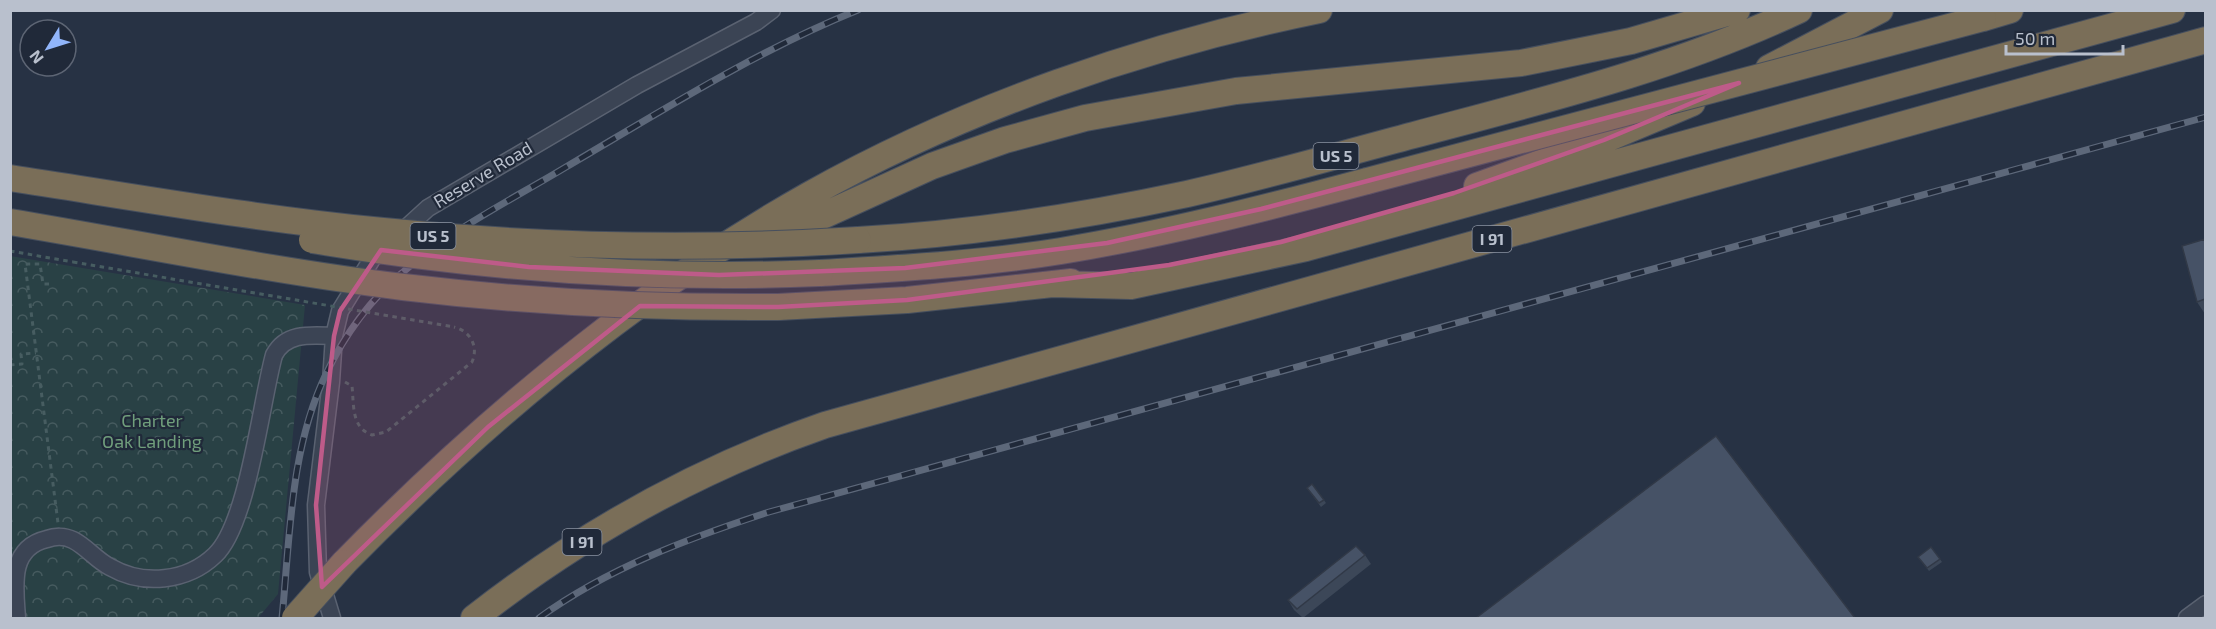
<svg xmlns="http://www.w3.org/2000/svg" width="2216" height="629" font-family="'Exo 2',sans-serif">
  <defs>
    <pattern id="park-crowns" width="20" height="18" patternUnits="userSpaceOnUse" patternTransform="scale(1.5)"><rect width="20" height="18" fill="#294145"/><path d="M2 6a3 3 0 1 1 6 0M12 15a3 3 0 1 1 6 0" fill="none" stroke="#465b5f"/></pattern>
  </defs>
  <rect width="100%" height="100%" fill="#273244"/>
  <path fill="url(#park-crowns)" d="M10 256 305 305 278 594 258 618H11Z"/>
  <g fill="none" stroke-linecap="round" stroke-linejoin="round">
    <defs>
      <path id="minor" d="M17 618C15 588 8 548 47 539 55 536 65 536 73 540 87 547 96 560 110 567 143 586 187 582 215 555 248 524 261 402 274 355 286 332 311 335 334 336
        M332 618 318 572 316 505 331 382 334 336 340 311 372 259 428 208 637 85 756 22 772 10
        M2187 618 2206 604"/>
      <path id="highway" d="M1983 18 2010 10
        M1769 68 1880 10
        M1477 186 1604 140 1692 103
        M858 240C969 234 1079 217 1187 194 1263 177 1338 155 1414 135 1545 100 1676 68 1799 10
        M761 244 932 166 1005 140 1085 118 1236 91 1521 63 1631 41 1737 10
        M820 273C900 268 981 264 1061 251 1164 234 1266 208 1367 181
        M1053 284 1131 286 1306 248 2172 10
        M778 307 907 300 1071 282
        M344 563C482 422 637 292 809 195 966 107 1143 46 1319 10
        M474 618C580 535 698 469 825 425L2206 40"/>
    </defs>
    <use href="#minor" stroke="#5a6271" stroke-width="19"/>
    <use href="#highway" stroke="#464f5e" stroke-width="28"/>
    <path stroke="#475d61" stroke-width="3" stroke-dasharray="4.5 4.5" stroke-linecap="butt" d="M10 251 73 262
      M49 284H43L40 264H25L58 523
      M10 365 22 364 21 354 36 353
      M345 382 352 386C354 404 351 428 372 435L386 432 472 362C479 346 470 331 454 327"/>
    <use href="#minor" stroke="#3b4454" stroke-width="16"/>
    <use href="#highway" stroke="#7a6e58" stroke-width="26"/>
    <defs>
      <path id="rail" d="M282 618C290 537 290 449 326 374 344 336 370 300 402 273 450 230 511 200 566 167 660 112 756 51 858 10
        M539 618C608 568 689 538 769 512L2206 117"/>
    </defs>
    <use href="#rail" stroke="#5d687a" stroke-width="7"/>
    <use href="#rail" stroke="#202939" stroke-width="4.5" stroke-dasharray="14" stroke-linecap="butt"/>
    <defs>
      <path id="highway-bridge" d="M10 178C134 197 258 219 383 231 541 247 700 250 858 240
        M1367 181 1983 18
        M10 222C141 244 272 271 403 287 528 302 653 308 778 307
        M312 240C480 268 650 280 820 273
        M295 618 344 563"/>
    </defs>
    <use href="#highway-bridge" stroke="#464f5e" stroke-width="28" stroke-linecap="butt"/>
    <path stroke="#475d61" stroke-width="3" stroke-dasharray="4.5 4.5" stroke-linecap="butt" d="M73 262 454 327"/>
    <use href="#highway-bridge" stroke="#7a6e58" stroke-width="26"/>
  </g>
  <path fill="#3c4758" d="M2205 239V314L2197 302Z
    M1312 484 1326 503 1321 507 1307 488Z
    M1931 547 1942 562 1929 571 1918 557Z
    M1365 555 1371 564 1303 618 1294 610 1288 600Z"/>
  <path fill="#465266" stroke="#313947" stroke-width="1.5" d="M2205 239V299L2197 302 2182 246Z
    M1716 436 1855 618H1476Z
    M1312 484 1324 500 1319 503 1307 488Z
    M1356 546 1365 555 1297 609 1288 600Z
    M1931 547 1940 559 1927 568 1918 557Z"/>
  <path fill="#be5b89" fill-opacity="0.2" stroke="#be5b89" stroke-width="4.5" stroke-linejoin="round" d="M1739 83 1604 140 1454 193 1281 242 1169 265 907 300 778 307 640 306 488 427 322 587 316 505 334 336 340 311 381 250 529 267 719 275 905 268 1107 243 1261 209Z"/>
  <g text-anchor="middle" stroke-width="4.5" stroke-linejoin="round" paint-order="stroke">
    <g fill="#202939" stroke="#8b93a1" stroke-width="1.5">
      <rect x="1313.5" y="143" width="45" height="26" rx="4.5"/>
      <rect x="410.5" y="223" width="45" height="26" rx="4.5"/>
      <rect x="1472.5" y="226" width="39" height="26" rx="4.5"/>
      <rect x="562.5" y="529" width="39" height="26" rx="4.5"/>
    </g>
    <g font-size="16" font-weight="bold" fill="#b9c0cd">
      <text x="1336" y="162">US 5</text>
      <text x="433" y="242">US 5</text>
      <text x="1492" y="245">I 91</text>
      <text x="582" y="548">I 91</text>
    </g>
    <g font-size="18" fill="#b9c0cd" stroke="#202939">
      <text transform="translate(483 175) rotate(-31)" y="6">Reserve Road</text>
    </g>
    <g font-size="18" fill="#709e7c" stroke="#202939">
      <text x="152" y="427">Charter<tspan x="152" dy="21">Oak Landing</tspan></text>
    </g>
  </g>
  <rect width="2216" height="629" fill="none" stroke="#b9c0cd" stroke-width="24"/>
  <g transform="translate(48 48) rotate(232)"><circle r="28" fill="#202939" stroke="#5d6574" stroke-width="1.5"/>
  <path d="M0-4.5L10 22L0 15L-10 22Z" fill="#91b5fa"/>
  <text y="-9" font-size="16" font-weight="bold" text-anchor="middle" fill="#b9c0cd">N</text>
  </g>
  <path d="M2006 45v9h117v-9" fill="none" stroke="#b9c0cd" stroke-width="3"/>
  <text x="2015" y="45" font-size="18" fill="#b9c0cd" stroke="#202939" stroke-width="4.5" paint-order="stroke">50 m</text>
</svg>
